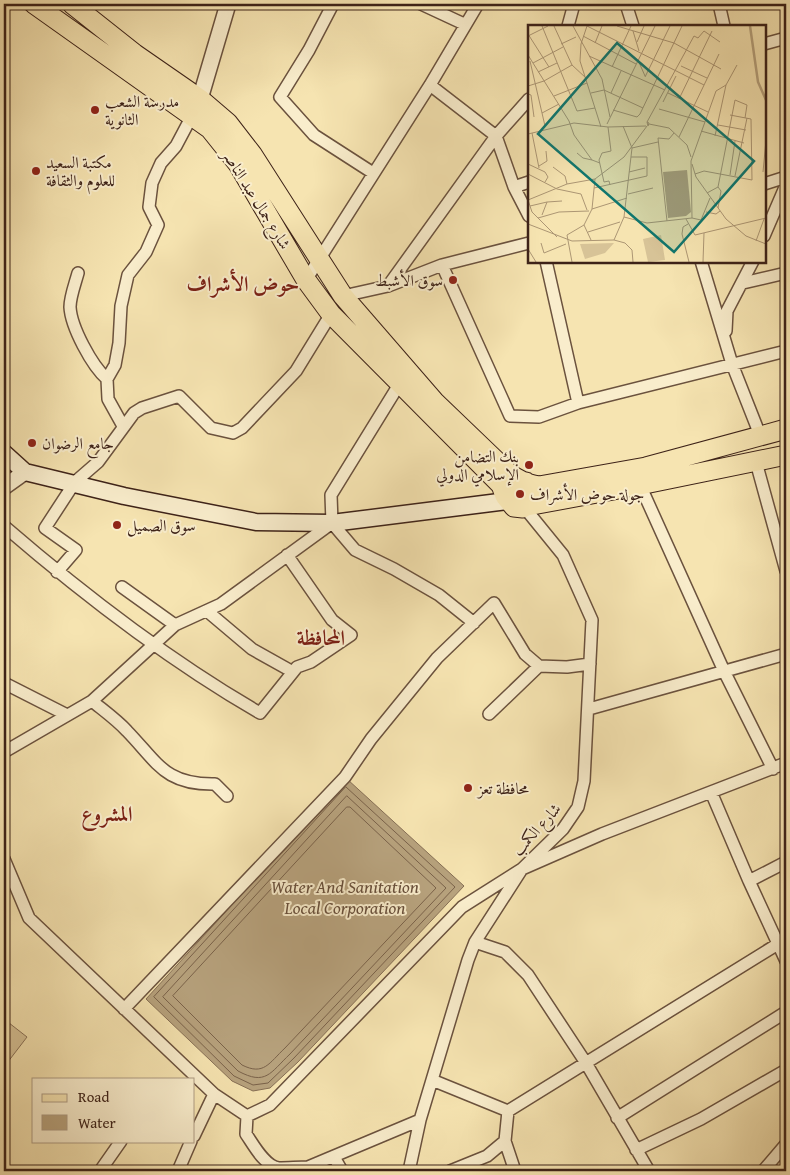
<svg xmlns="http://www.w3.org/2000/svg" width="790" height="1175" font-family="'Gentium Book Plus',Amiri,serif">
  <rect width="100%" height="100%" fill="#f6e4b1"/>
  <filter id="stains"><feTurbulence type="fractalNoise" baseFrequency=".004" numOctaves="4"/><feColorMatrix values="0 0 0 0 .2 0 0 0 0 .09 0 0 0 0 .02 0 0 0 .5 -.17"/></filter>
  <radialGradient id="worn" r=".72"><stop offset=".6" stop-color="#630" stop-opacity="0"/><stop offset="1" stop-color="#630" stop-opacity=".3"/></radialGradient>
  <path fill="#d7c397" stroke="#8a7258" d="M4 1019 27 1037 4 1067Z"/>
  <path fill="#b7a27d" stroke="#866f55" d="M347 779 464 886 298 1062 270 1088 253 1091 232 1081 146 999Z"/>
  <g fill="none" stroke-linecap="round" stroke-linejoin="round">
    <path stroke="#7a624a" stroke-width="1" d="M346 787 455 887 294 1058 268 1083 253 1085 234 1076 154 997Z
      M347 796 446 888 290 1054C270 1073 266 1086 238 1071L163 997Z
      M347 807H350L436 888 285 1048C269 1063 264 1076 242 1065L173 996Z"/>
    <defs>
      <path id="minor" d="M333 4 309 50 280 97 314 135 373 173
        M421 4 464 24
        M626 4 633 26
        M719 4 724 26
        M568 26 574 4
        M764 44 786 38
        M430 85 496 136 514 187 529 216
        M764 184 786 177
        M514 187 529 182
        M764 236 786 185
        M546 261 578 403
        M701 261 732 364 760 435
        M442 265 510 416 539 417 578 403 786 351
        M78 273C75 284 70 297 70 307 71 327 92 366 107 379
        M306 280 430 85 478 4
        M743 283 786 273
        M388 286 496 136 529 99
        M343 296 388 286 442 265 529 243
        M726 331 727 311 753 261
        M400 383 331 495 332 523 355 550 394 569 439 595 474 623
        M123 426 108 399 107 379 115 365 119 343 121 306 128 275 146 252 158 225 149 207 152 183 161 163 176 146 194 112
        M756 462 786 571
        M640 485 724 671 773 769
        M4 526C84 595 168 660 260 713L297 667 311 662 351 635 332 620 287 555
        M57 572 76 550 45 528 75 482 98 462 134 413 142 408 179 396 211 428 233 433 242 428 296 371 331 314
        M122 587 175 625
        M207 611 252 649 293 672
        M4 683 67 715
        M92 701C103 710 117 720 127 731 158 763 165 785 215 784L227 796
        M589 709 786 654
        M489 714 539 666
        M4 752 92 701 175 625 221 604 332 523
        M711 792 749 881 786 961
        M4 859 29 918 214 1094 247 1116 270 1105 462 907 522 869 602 834 786 763
        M749 881 786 862
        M475 942 505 952 528 975 586 1063 649 1171
        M124 1009 345 777 371 739 437 658 494 603 525 654 539 666 567 667 590 664
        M432 1080 508 1111 786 939
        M247 1116 246 1134C253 1144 265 1167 279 1168 289 1168 298 1167 308 1167L420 1120
        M617 1118 786 1012
        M194 1136 214 1094
        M505 1141 515 1171
        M636 1150 701 1119 786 1070
        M334 1157 342 1171
        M100 1171 121 1141
        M178 1171 191 1141
        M409 1171 420 1120 468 960 475 942 522 869 563 829 578 807 584 781 592 620 563 555 524 507
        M450 1171 487 1156 505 1141 508 1111
        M763 1171 786 1144"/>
      <path id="tertiary" d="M200 99 228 4
        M4 487 25 472"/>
      <path id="secondary" d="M4 453 25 472 124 496 256 522 332 523 507 501"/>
      <path id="primary" d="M34 4 210 129 238 164 306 280 331 314 501 485 505 496
        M72 4 135 54 200 99 228 123 252 154 343 296 434 401 511 475 522 481
        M526 482 532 489 530 502 523 508 514 507 505 496C506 473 525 484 539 486L646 467 786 429
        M527 506 640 485 786 455"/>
    </defs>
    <use href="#minor" stroke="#6b523e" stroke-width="14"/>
    <use href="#tertiary" stroke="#6b523e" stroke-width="18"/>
    <use href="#secondary" stroke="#3d2218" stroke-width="19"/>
    <use href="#primary" stroke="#3d2218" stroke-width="21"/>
    <use href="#minor" stroke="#f9edcc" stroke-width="11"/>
    <use href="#tertiary" stroke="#f9edcc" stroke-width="15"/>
    <use href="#secondary" stroke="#f9edcc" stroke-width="16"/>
    <use href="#primary" stroke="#f6e4b1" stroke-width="19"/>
  </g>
  <g fill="#8f2418" stroke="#f9edcc" stroke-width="2">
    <circle cx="95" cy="110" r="5"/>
    <circle cx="36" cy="171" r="5"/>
    <circle cx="453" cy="280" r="5"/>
    <circle cx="32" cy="443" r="5"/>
    <circle cx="529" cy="465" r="5"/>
    <circle cx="520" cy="494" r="5"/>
    <circle cx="117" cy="525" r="5"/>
    <circle cx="468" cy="788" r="5"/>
  </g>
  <g text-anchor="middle" stroke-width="4" stroke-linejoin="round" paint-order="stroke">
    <g font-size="16" fill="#3d2218" stroke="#f9edcc" text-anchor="start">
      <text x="105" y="107">مدرسة الشعب<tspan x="105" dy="18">الثانوية</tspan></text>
      <text x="46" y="168">مكتبة السعيد<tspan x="46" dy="18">للعلوم والثقافة</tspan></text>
      <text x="443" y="286" text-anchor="end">سوق الأشبط</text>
      <text x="42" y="449">جامع الرضوان</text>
      <text x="519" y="462" text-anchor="end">بنك التضامن<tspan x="519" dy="18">الإسلامي الدولي</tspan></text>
      <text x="530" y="500">جولة حوض الأشراف</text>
      <text x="127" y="531">سوق الصميل</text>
      <text x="478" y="794">محافظة تعز</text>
    </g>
    <g font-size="16" fill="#3d2218" stroke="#f9edcc">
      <text transform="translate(257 199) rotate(58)" y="6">شارع جمال عبد الناصر</text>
      <text transform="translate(536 829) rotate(-48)" y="6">شارع الكمب</text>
    </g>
    <g font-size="18" font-style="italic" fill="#684f3b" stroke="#f9edcc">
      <text x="345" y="893">Water And Sanitation<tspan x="345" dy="21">Local Corporation</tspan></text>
    </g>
    <g font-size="21" font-weight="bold" fill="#7a1f14" stroke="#f9edcc">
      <text x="243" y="291">حوض الأشراف</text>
      <text x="321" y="645">المحافظة</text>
      <text x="107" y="821">المشروع</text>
    </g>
  </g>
  <g transform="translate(528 25)">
    <rect width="238" height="238" fill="#f6e4b1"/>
    <path d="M133 210 137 235 120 237 115 214ZM86 218 77 228 57 234 52 219Z" fill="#d7c397"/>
    <path d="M159 145 163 187 158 191 140 193 135 147Z" fill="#b7a27d"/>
    <path fill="none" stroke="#b7a27d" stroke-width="2.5" d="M222 1 230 57 238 75"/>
    <path fill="none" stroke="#ac9674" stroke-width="1" d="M14 1 49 86 67 83M26 1 44 40 58 53M45 1 74 54 82 92M59 1 176 60M59 1 53 19 52 36 73 102M89 1 146 18 193 44M105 6 111 26M0 9 21 42M0 11 20 1M55 11 108 39M166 11 170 13 176 6 192 17M109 17 116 1M67 18 74 1M33 19 48 12M0 30 41 96 46 110 64 135 72 138M61 31 137 65M110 35 117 51M2 36 17 101M5 38 35 22M153 41 179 53M84 42 103 1M10 47 29 38M117 52 142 1M0 61 16 56 44 40M63 68 76 65 115 83M83 68 93 46M140 68 180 87M0 69 3 70 6 92M26 71 59 58M151 74 184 6M135 77 148 51M131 84 177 97M85 85 109 92 112 89 154 1M14 88 31 79M119 97 120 101 121 98 119 97 166 11M79 99 127 1M121 99 141 103 159 120 163 132M190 100 218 105M80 102 83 126 74 128 71 135 76 157 81 156 82 160M173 106 216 118M4 108 11 143M0 109 46 98 80 102 118 101M187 111 198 60 209 40M151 112 191 29M104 123 130 117M49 128 55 133 64 135M0 139 17 147 20 152 17 157M164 139 168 152 198 194 218 211 238 219M11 141 19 136 18 126M25 142 37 151 39 159M101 147 117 143M235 147 238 115M0 149 29 164 53 169 59 185M167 149 176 146 224 155 223 94 202 90M202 150 207 116M207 151 219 93M190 162 193 166 190 183M66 163 119 151V132H103M179 168 190 162 207 75 219 80 217 93M100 169 125 163M2 181 19 177M64 184 99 173M178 187 188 189 192 186M14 190 19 177 34 176M96 192 119 198 164 193 163 136 188 66 198 60M10 193 31 187 61 186M164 193 173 195 182 173M158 194 167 210 238 193M139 196 130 113 141 114 146 108M0 199 44 216 86 215 97 218 104 225 105 237M160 199 155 202 154 209 161 237M56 200 63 215M60 207 92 197M29 212 4 187 0 175 39 159 67 154 96 132 119 101M86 215 96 192 104 123 95 101M228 216 236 194M13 218 16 228 38 219M0 224 8 237M44 237 39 210 56 200 64 184 67 154M175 237 176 208"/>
    <path fill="#0f766e" fill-opacity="0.15" stroke="#0f766e" stroke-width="2.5" d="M89 18 226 136 146 227 10 109Z"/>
    <rect width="238" height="238" fill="none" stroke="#3d2218" stroke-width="2.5"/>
  </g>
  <rect width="790" height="1175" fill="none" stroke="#f6e4b1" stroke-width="20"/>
  <rect x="5" y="5" width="780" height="1165" fill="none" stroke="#3d2218" stroke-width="2.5"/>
  <rect x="10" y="10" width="770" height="1155" fill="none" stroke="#3d2218"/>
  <rect x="32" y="1078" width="162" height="65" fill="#f9edcc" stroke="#ae9c84"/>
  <rect x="42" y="1094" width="25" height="8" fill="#f6e4b1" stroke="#ae9c84"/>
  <text x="78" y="1102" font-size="15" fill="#3d2218">Road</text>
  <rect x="42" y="1115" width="25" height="15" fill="#b7a27d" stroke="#ae9c84"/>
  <text x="78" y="1128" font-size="15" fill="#3d2218">Water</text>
  <rect width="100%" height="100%" filter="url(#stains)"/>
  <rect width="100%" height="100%" fill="url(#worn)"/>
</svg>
